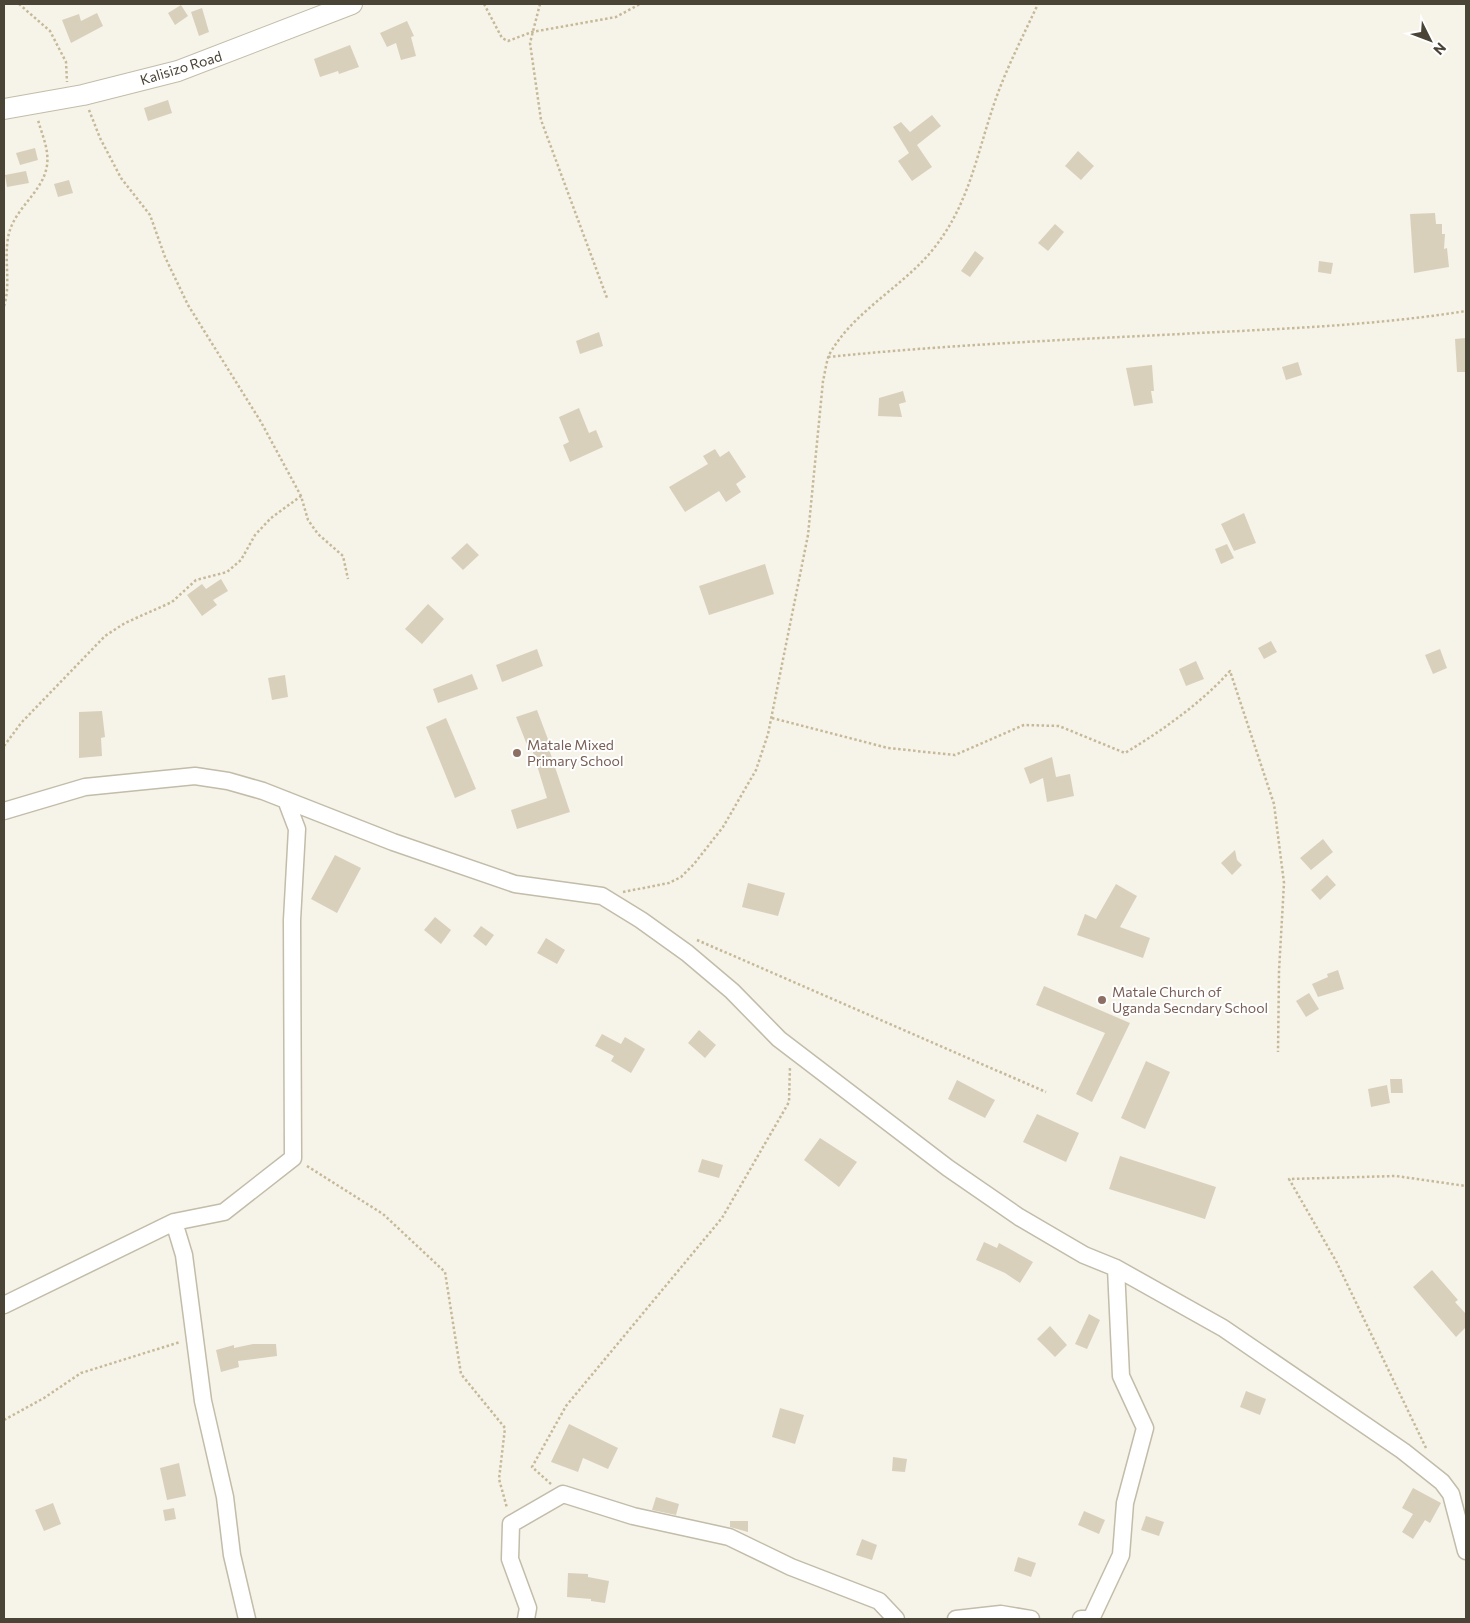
<svg xmlns="http://www.w3.org/2000/svg" width="1470" height="1623" font-family="Commissioner,sans-serif">
  <rect width="100%" height="100%" fill="#f6f3e8"/>
  <path fill="#d9d0bc" d="M181 5 188 16 175 25 168 13Z
    M202 8 209 32 199 36 191 12Z
    M97 13 103 26 71 43 62 20 79 14 81 21Z
    M407 21 414 36 411 37 416 56 401 60 396 43 387 47 380 33Z
    M350 45 359 67 339 74 338 71 320 77 314 59Z
    M168 100 172 113 148 121 144 108Z
    M932 115 941 126 917 145 932 167 912 181 898 161 909 153 893 127 901 122 910 132Z
    M35 148 38 160 20 165 16 153Z
    M1078 151 1094 166 1081 180 1065 166Z
    M26 171 29 183 7 187 5 175Z
    M69 180 73 193 58 197 54 184Z
    M1435 213 1436 224H1442V234H1445L1444 249 1447 248 1449 267 1414 273 1410 214Z
    M1055 224 1064 232 1048 251 1038 243Z
    M975 251 984 258 970 277 961 271Z
    M1319 261 1333 263 1331 274 1318 272Z
    M599 332 603 346 580 354 576 341Z
    M1466 338V372H1457L1455 339Z
    M1298 362 1302 375 1286 380 1282 367Z
    M1152 365 1154 391H1151L1153 403 1134 406 1126 368Z
    M903 391 906 402 899 404 902 417 878 416 879 398Z
    M579 408 589 433 596 430 603 447 570 462 563 445 569 442 559 417Z
    M715 449 720 457 729 451 746 477 736 484 741 492 726 502 719 491 685 512 669 487 708 464 703 456Z
    M1244 513 1256 543 1234 551 1221 524Z
    M467 543 479 555 463 570 451 558Z
    M1227 544 1234 558 1221 564 1215 549Z
    M765 564 774 594 709 615 699 586Z
    M221 579 228 591 213 600 217 605 202 616 187 595 202 584 206 589Z
    M428 604 444 619 422 644 405 629Z
    M1271 641 1277 652 1264 659 1258 648Z
    M537 649 543 666 502 682 496 665Z
    M1440 649 1447 668 1433 674 1425 655Z
    M1196 661 1204 679 1186 686 1179 669Z
    M472 674 478 689 438 703 433 689Z
    M285 675 288 697 272 700 268 678Z
    M537 710 549 742 547 743 570 812 517 829 511 810 547 798 532 749 529 750 516 717Z
    M102 711 105 737 101 738 102 756 79 758V712Z
    M446 718 476 789 455 798 426 727Z
    M1052 757 1056 777 1070 774 1074 796 1047 802 1043 778 1030 784 1024 768Z
    M1323 839 1333 852 1311 870 1300 858Z
    M1235 850 1237 860 1242 865 1232 875 1221 863Z
    M335 855 361 868 337 913 311 899Z
    M1327 875 1336 885 1320 900 1311 890Z
    M748 883 785 893 778 916 742 907Z
    M1116 884 1137 896 1120 927 1150 938 1143 958 1077 935 1085 914 1096 919Z
    M435 917 451 930 441 944 424 930Z
    M481 926 494 935 486 946 473 936Z
    M546 938 565 950 557 964 537 953Z
    M1338 970 1344 989 1318 997 1312 984 1328 977 1327 974Z
    M1044 986 1130 1023 1092 1102 1076 1094 1105 1033 1036 1005Z
    M1309 993 1319 1009 1306 1017 1296 1001Z
    M699 1030 716 1045 705 1058 688 1043Z
    M602 1034 621 1044 625 1037 645 1049 631 1073 611 1061 614 1056 595 1046Z
    M1146 1061 1170 1072 1145 1129 1121 1118Z
    M1390 1079H1402L1403 1093H1391Z
    M957 1080 995 1100 985 1118 948 1099Z
    M1387 1085 1390 1103 1371 1107 1368 1089Z
    M1037 1114 1079 1133 1066 1162 1023 1142Z
    M820 1138 857 1162 839 1187 804 1160Z
    M1120 1156 1216 1187 1205 1219 1109 1189Z
    M702 1159 723 1165 719 1178 698 1172Z
    M984 1242 997 1248 999 1243 1033 1262 1020 1283 1005 1273 976 1260Z
    M1432 1270 1458 1300 1455 1302 1466 1314V1327L1456 1337 1413 1287Z
    M1089 1314 1100 1320 1087 1349 1075 1344Z
    M1050 1326 1067 1345 1055 1357 1037 1339Z
    M253 1344H276L277 1356 238 1361 239 1367 221 1372 216 1350 234 1345V1348Z
    M1246 1391 1266 1399 1260 1415 1240 1407Z
    M780 1408 804 1415 795 1444 772 1437Z
    M569 1424 618 1448 608 1469 583 1458 578 1472 551 1462Z
    M893 1457 907 1459 905 1472 892 1471Z
    M179 1463 186 1496 167 1500 160 1468Z
    M1413 1488 1441 1503 1430 1523 1425 1520 1413 1539 1402 1532 1413 1514 1402 1508Z
    M656 1497 679 1504 676 1515 652 1510Z
    M53 1503 61 1524 44 1531 35 1510Z
    M174 1508 176 1519 165 1521 163 1510Z
    M1084 1511 1105 1520 1099 1534 1078 1525Z
    M1146 1516 1164 1522 1159 1536 1141 1530Z
    M730 1521H748V1532L730 1527Z
    M862 1539 877 1545 872 1560 856 1555Z
    M1018 1557 1036 1563 1031 1577 1014 1571Z
    M568 1573 588 1574V1577L609 1581 605 1603 591 1601V1599L567 1597Z"/>
  <g fill="none" stroke-linecap="round" stroke-linejoin="round">
    <defs>
      <path id="minor" d="M4 811 85 787 195 776 228 781 263 791 393 842 515 884 602 896 641 920 687 953 732 991 779 1039 948 1168 1019 1217 1084 1255 1116 1268 1223 1328 1403 1451 1442 1482 1451 1494 1466 1551
        M174 1222 184 1255 203 1401 225 1497 232 1555 247 1619
        M4 1305 174 1222 224 1212 293 1158 292 920 297 829 286 800
        M526 1619 528 1608 510 1559 511 1524 563 1494 633 1516 729 1537 791 1567 879 1601 896 1619
        M956 1619 1001 1614 1031 1619
        M1081 1619H1091L1121 1555 1125 1503 1145 1428 1121 1376 1116 1268"/>
      <path id="tertiary" d="M4 109 83 95 178 71 352 4"/>
    </defs>
    <use href="#minor" stroke="#c2bca9" stroke-width="19"/>
    <use href="#tertiary" stroke="#c2bca9" stroke-width="22"/>
    <path stroke="#c6b999" stroke-width="2.5" stroke-dasharray="2.5 2.5" stroke-linecap="butt" d="M19 4 50 31 66 62 67 82
      M484 4 502 38 508 41 532 32 616 17 640 4
      M540 4 530 43 541 120 607 298
      M89 110 100 138 121 178 150 215 165 257 188 305 261 422 301 496 308 520 318 534 343 556 348 579
      M4 306C11 284 4 260 8 238 13 205 52 189 47 153 46 143 41 131 38 120
      M828 357C945 345 1062 340 1180 334 1275 329 1371 326 1466 311
      M772 718 888 748 955 755 1024 725 1059 726 1125 753C1163 730 1200 704 1230 671L1274 804 1284 883 1279 971 1278 1052
      M4 746 21 723 105 636 125 623 172 602 196 580 227 572 241 560 255 535 271 518 301 496
      M623 892 669 883 681 877 694 864 723 827 756 770 768 734 808 535 823 381C825 373 826 363 829 355 852 313 899 289 930 253 969 207 976 156 995 101 1007 67 1023 36 1038 4
      M697 940 1046 1092
      M307 1166 383 1214 445 1272 461 1374 505 1428 499 1479 507 1508
      M4 1420 44 1398 81 1373 180 1342
      M1426 1448 1336 1261 1289 1179 1396 1176 1466 1186
      M551 1484 532 1467 566 1406 722 1218 789 1102 790 1066"/>
    <use href="#minor" stroke="#fff" stroke-width="16"/>
    <use href="#tertiary" stroke="#fff" stroke-width="20"/>
  </g>
  <g fill="#8d6e63" stroke="#fff" stroke-width="2">
    <circle cx="517" cy="753" r="5"/>
    <circle cx="1102" cy="1000" r="5"/>
  </g>
  <g text-anchor="middle" stroke-width="4" stroke-linejoin="round" paint-order="stroke">
    <g font-size="14" fill="#4a4436" stroke="#fff">
      <text transform="translate(181 68) rotate(-17)" y="5">Kalisizo Road</text>
    </g>
    <g font-size="14" fill="#785e54" stroke="#fff" text-anchor="start">
      <text x="527" y="750">Matale Mixed<tspan x="527" dy="16">Primary School</tspan></text>
      <text x="1112" y="997">Matale Church of<tspan x="1112" dy="16">Uganda Secndary School</tspan></text>
    </g>
  </g>
  <rect width="1470" height="1623" fill="none" stroke="#4a4436" stroke-width="10"/>
  <g transform="translate(1430 40) rotate(132)" stroke="#ffffff" stroke-width="4" paint-order="stroke">
  <path d="M0-4L9 19L0 12L-9 19Z" fill="#4a4436"/>
  <text y="-8" font-size="14" font-weight="bold" text-anchor="middle" fill="#4a4436">N</text>
  </g>
</svg>
